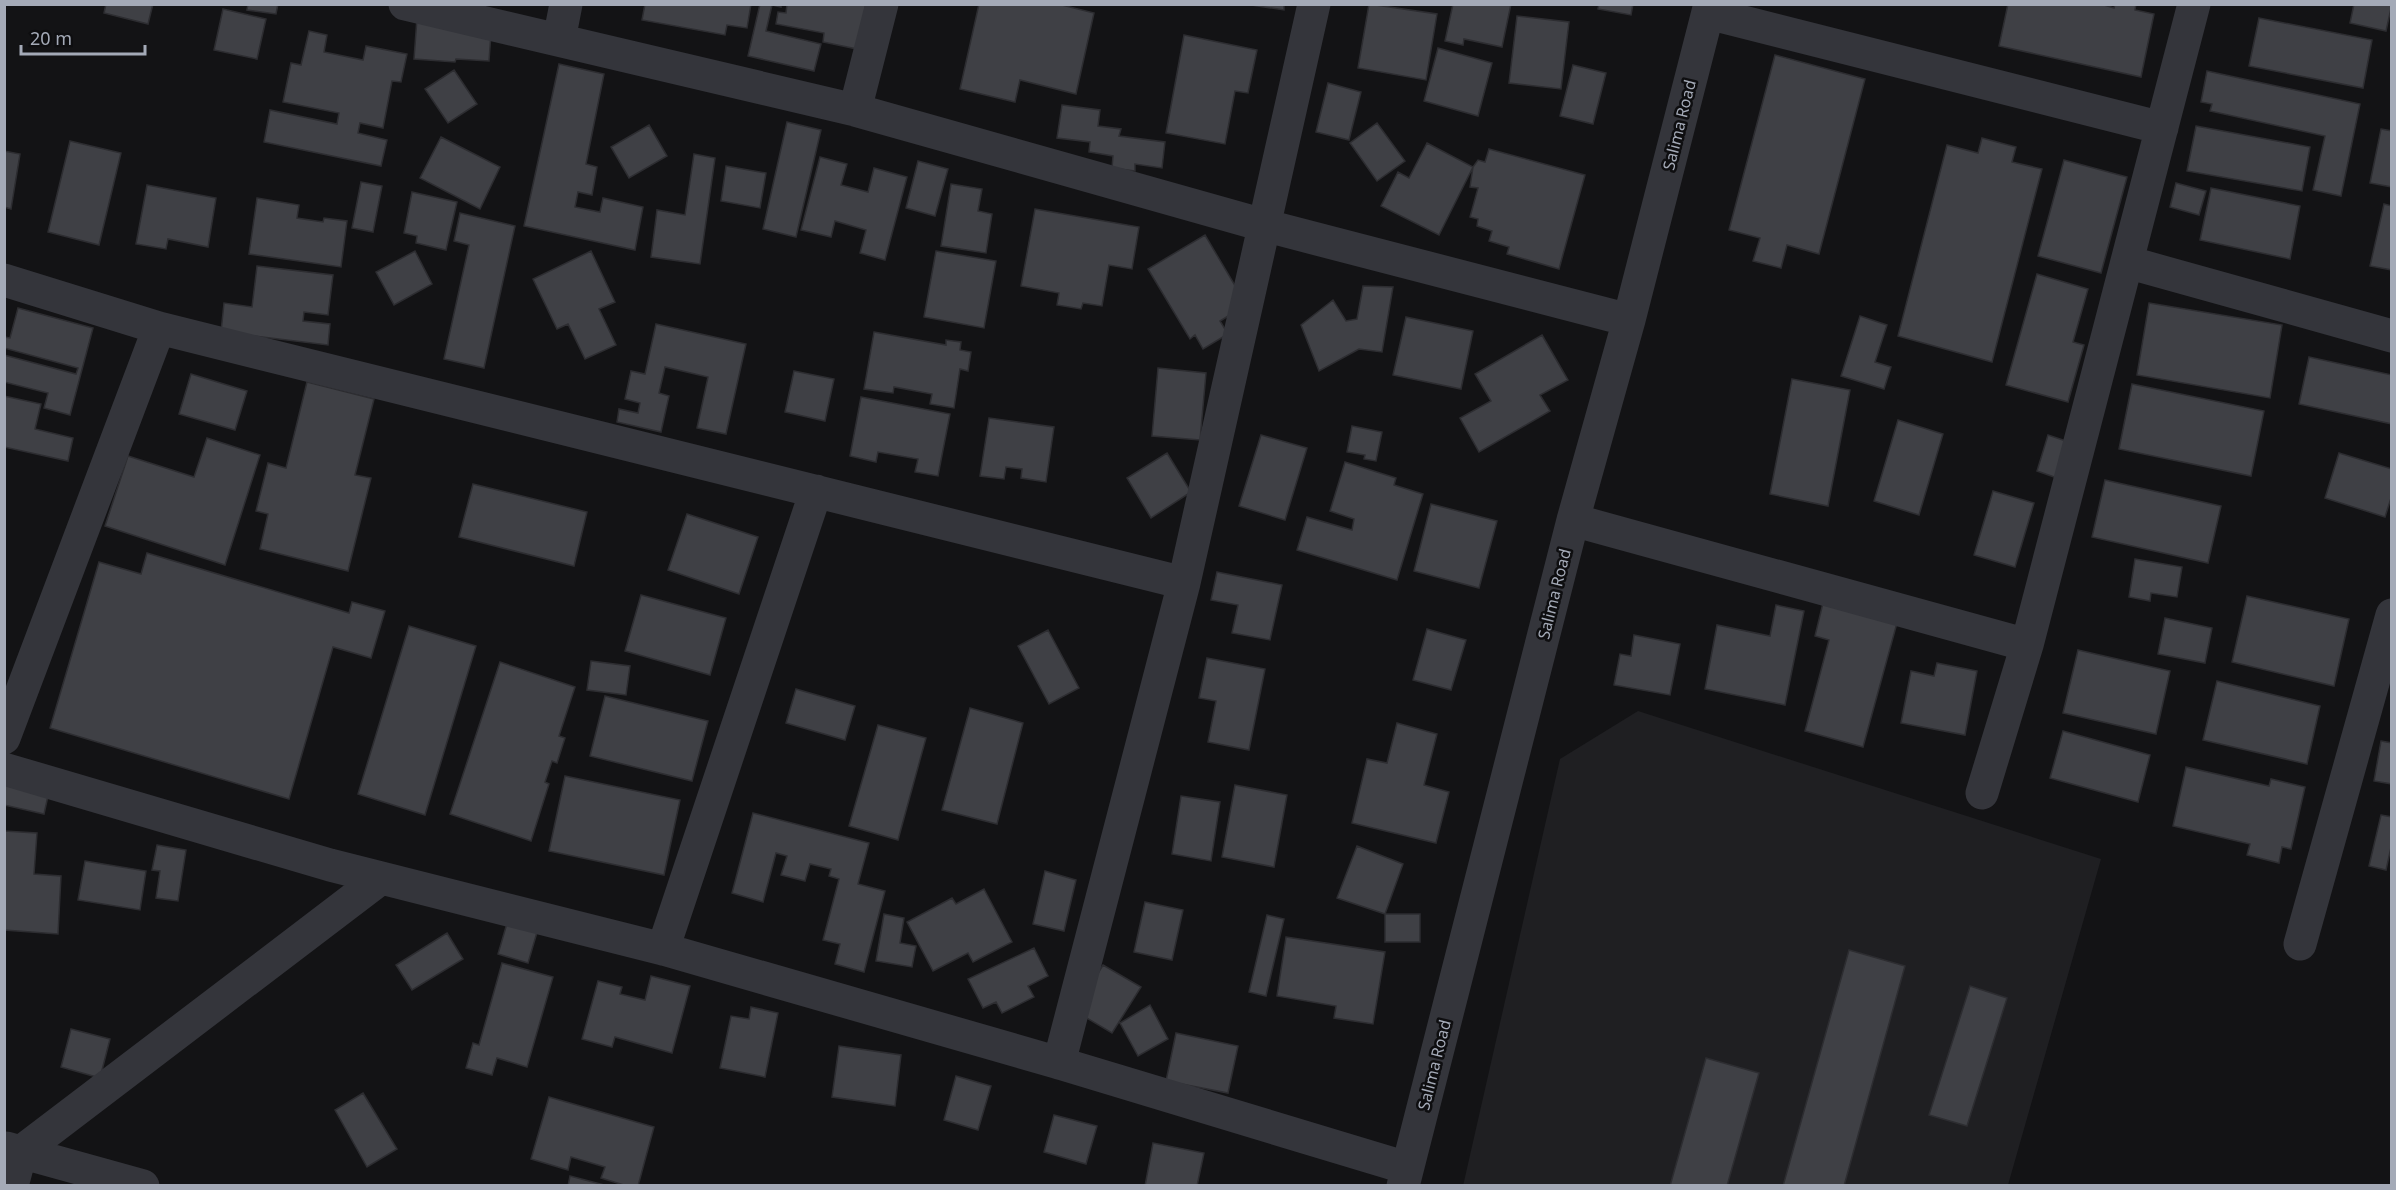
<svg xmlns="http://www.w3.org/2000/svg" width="2396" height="1190" font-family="'Noto Sans',sans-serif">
  <rect width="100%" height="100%" fill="#131315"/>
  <path fill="#1f1f22" d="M1638 711 2101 859 2008 1185 1463 1186 1560 759Z"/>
  <path fill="#3f4045" stroke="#2d2d31" stroke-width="1.5" d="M106 4H153L148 24 104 13Z
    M248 4H278L276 14 247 10Z
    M645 4H751L747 28 727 25 725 35 642 20Z
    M760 4H781V7L772 5 766 31 821 44 814 71 748 56Z
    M787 4H866L857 49 823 42 824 33 776 24 778 12 786 13Z
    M979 4H1058L1094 13 1076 94 1020 80 1015 102 960 89Z
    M1245 4H1284V10Z
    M1369 4 1437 14 1426 80 1358 68Z
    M1453 4H1511L1502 47 1464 39 1463 45 1445 41Z
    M1599 4H1633L1631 15 1598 9Z
    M2008 4H2101L2114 8 2115 4H2136L2135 10 2154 14 2141 77 1999 46Z
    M2354 4H2392L2386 31 2350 23Z
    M223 9 266 19 257 59 214 50Z
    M1517 16 1569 22 1561 89 1509 83Z
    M417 18 491 33 489 61 456 59 455 62 414 59Z
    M2259 18 2372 40 2363 88 2249 66Z
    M309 31 327 35 324 52 363 60 366 46 407 54 401 82 392 81 383 128 360 123 358 133 387 140 381 166 264 142 270 110 337 124 339 113 283 102 291 63 301 65Z
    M1184 35 1257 50 1248 93 1235 91 1225 144 1166 133Z
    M1438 48 1492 63 1478 116 1424 101Z
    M1775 55 1865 79 1819 254 1787 245 1781 268 1753 261 1760 238 1729 230Z
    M559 64 604 74 586 164 597 167 592 195 578 192 575 207 600 212 603 198 643 207 635 250 524 226Z
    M1573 65 1606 73 1593 124 1560 116Z
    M454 70 477 104 448 123 425 89Z
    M2207 71 2360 104 2341 196 2313 190 2325 136 2210 111 2212 104 2201 102Z
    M1328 83 1361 92 1349 140 1316 132Z
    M1062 105 1100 110 1098 126 1121 129 1119 136 1165 142 1162 168 1135 164V171L1112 168 1113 156 1089 152 1090 142 1057 138Z
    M787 122 821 130 796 237 763 229Z
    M1377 123 1405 161 1377 181 1350 143Z
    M649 125 667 156 629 178 611 147Z
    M2196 126 2310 147 2302 191 2187 171Z
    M2381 129 2392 131V187L2370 183Z
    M441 137 500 167 480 209 420 178Z
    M1982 138 2016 147 2012 162 2042 169 1992 362 1898 336 1947 145 1978 153Z
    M70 141 121 153 99 245 48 232Z
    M1427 143 1473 167 1439 235 1381 206 1398 172 1409 178Z
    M1489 149 1585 175 1559 269 1507 254 1509 247 1489 241 1492 231 1477 226 1478 219 1470 217 1478 188 1470 187 1473 167 1478 160 1485 162Z
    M4 151 20 154 11 209 4 207Z
    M694 154 715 158 700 264 651 257 657 210 685 215Z
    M820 157 847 164 841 185 868 192 874 168 907 177 885 260 860 253 866 230 835 221 831 237 801 230Z
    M2064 160 2127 177 2101 273 2038 256Z
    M918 161 948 169 935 216 906 208Z
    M726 166 766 173 760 208 721 201Z
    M361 182 382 186 373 232 352 228Z
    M2176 183 2206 191 2199 215 2170 207Z
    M951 184 982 189 978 211 992 214 986 253 941 246Z
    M147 185 216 198 208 247 168 239 166 249 136 244Z
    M2211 188 2300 206 2290 259 2200 240Z
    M412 192 457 202 446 250 416 243 417 236 404 233Z
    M257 198 299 205 297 218 323 222 324 218 347 221 341 267 249 254Z
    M2384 204 2392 206V270L2370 266Z
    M1035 209 1139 227 1132 269 1109 265 1102 306 1083 303 1081 309 1057 305 1059 293 1021 286Z
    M460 213 515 226 484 368 444 359 469 245 454 241Z
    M1205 235 1240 294 1238 310 1220 321 1228 334 1203 349 1195 335 1190 339 1148 269Z
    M415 251 432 284 394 305 376 272Z
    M591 251 615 302 599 309 616 345 585 359 568 324 557 329 533 279Z
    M936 251 996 261 984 328 924 317Z
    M257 266 333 275 328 315 304 312 303 321 330 324 328 345 221 332 224 303 252 307Z
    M2037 274 2088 289 2073 342 2084 345 2068 402 2006 385Z
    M1363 286 1393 287 1382 352 1359 349 1319 371 1301 325 1333 300 1346 321 1357 319Z
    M2149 303 2282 325 2270 398 2137 375Z
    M18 308 93 328 70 415 44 408 48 393 4 382V355L76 374 78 368 4 348V337L10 338Z
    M1860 316 1887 325 1875 362 1891 367 1884 389 1841 376Z
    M1406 317 1473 331 1461 389 1393 375Z
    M656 324 746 344 726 434 697 428 708 377 665 367 659 393 669 396 661 432 617 422 619 409 638 413 640 403 625 399 631 371 645 374Z
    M874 332 946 345V340L961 342 960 350 971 352 968 371 960 369 954 408 930 404 932 394 894 387 893 393 864 389Z
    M1542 335 1568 380 1540 395 1550 411 1479 452 1460 418 1491 401 1475 374Z
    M2309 357 2392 375V424L2299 404Z
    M1158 368 1206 373 1200 440 1152 436Z
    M794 371 834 379 825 421 785 412Z
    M191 374 247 391 235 430 179 414Z
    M1792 379 1850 390 1828 506 1770 494Z
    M307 382 374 399 355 475 371 478 348 571 260 549 268 514 256 511 268 463 286 468Z
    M2132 384 2264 411 2251 476 2119 449Z
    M4 396 41 404 35 429 73 438 68 461 4 447Z
    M861 397 950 414 938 476 915 472 918 459 878 452 876 462 850 456Z
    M989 418 1054 427 1046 482 1021 478 1022 469 1006 467 1004 479 980 476Z
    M1898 420 1943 434 1919 515 1874 501Z
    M1352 426 1382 432 1376 461 1364 459 1365 455 1347 452Z
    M1261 435 1307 448 1285 520 1239 506Z
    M2048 435 2069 442 2057 478 2037 471Z
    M207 438 260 455 225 565 105 526 128 456 194 477Z
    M1167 453 1191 492 1151 518 1127 478Z
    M2339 453 2392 469V495L2385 517 2325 498Z
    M1345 462 1396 478 1394 485 1423 494 1397 580 1297 550 1307 517 1352 530 1354 519 1330 511Z
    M2105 480 2221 506 2208 563 2092 537Z
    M473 484 587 512 574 566 459 537Z
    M1993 491 2034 503 2015 567 1974 555Z
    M1431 504 1497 521 1479 588 1414 571Z
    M687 514 758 537 739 594 668 570Z
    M147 553 349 613 352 602 385 611 371 658 333 647 289 799 50 728 99 562 141 574Z
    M2135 559 2182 567 2177 597 2151 593 2150 601 2129 597Z
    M1217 572 1282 585 1270 640 1232 633 1238 605 1211 600Z
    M641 595 726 618 710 675 625 651Z
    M2247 596 2349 619 2334 686 2232 662Z
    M1823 603 1897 623 1863 747 1805 731 1829 640 1815 636Z
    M1776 605 1804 611 1785 705 1705 689 1717 625 1770 636Z
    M2165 618 2212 628 2205 663 2158 654Z
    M409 626 476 646 425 815 358 794Z
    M1427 629 1466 640 1451 690 1413 680Z
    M1048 630 1079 688 1049 704 1018 646Z
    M1634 635 1680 644 1670 695 1614 685 1620 654 1631 656Z
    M2078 650 2170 671 2156 734 2063 713Z
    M1207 658 1265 669 1249 750 1208 742 1216 701 1199 698Z
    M591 661 630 666 626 695 587 690Z
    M500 662 575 687 559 736 565 738 557 763 552 761 545 782 549 784 531 841 450 814Z
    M1937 663 1977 671 1965 735 1901 723 1911 671 1934 676Z
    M2217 681 2320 706 2307 764 2203 740Z
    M796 689 855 706 845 740 786 723Z
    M605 696 708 721 692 781 590 756Z
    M970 708 1023 723 997 824 942 810Z
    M1397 723 1437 734 1424 785 1449 792 1436 843 1352 823 1367 759 1387 763Z
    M878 725 926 738 898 840 849 826Z
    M2063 731 2150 755 2138 802 2050 778Z
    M2381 741 2392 743V784L2374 781Z
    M2186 767 2269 786 2271 779 2305 787 2291 849 2282 847 2279 863 2247 855 2250 844 2173 826Z
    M565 776 680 800 664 875 549 851Z
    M4 777 50 787 44 814 4 805Z
    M1235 785 1287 795 1274 867 1222 857Z
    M1181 796 1220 802 1211 861 1172 854Z
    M753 813 869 843 858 884 885 891 864 972 835 964 840 944 823 940 839 879 829 876 831 869 810 864 805 881 781 875 787 856 776 853 763 902 732 893Z
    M2381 815 2392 817V843L2386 870 2369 866Z
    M4 831 37 833 34 874 61 876 58 934 4 930Z
    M157 845 186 850 178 901 156 898 160 871 152 870Z
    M1357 846 1403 864 1385 914 1337 898Z
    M85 861 146 871 140 910 78 900Z
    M1045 871 1076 880 1064 931 1033 924Z
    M984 889 1012 942 973 962 968 953 933 971 907 922 952 898 956 904Z
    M1145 902 1183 910 1172 960 1134 952Z
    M884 914 904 918 900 943 916 946 912 967 876 961Z
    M1385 914H1420V942H1385Z
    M1267 915 1284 919 1266 996 1249 992Z
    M508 920 538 929 528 963 498 954Z
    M447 933 463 959 412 990 396 965Z
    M1286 937 1385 952 1373 1024 1334 1018 1336 1006 1277 996Z
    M1034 948 1048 976 1028 986 1034 997 1002 1013 996 1002 983 1008 968 979Z
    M1849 950 1905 966 1844 1186H1783Z
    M502 963 553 977 527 1067 497 1058 492 1075 466 1068 473 1043 479 1045Z
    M1103 965 1141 987 1112 1033 1075 1011Z
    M651 976 690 986 672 1053 615 1037 612 1047 582 1039 598 981 622 987 620 994 645 1000Z
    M1970 986 2007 998 1967 1126 1929 1115Z
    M1150 1005 1168 1039 1138 1056 1120 1023Z
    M751 1007 778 1013 765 1077 720 1068 731 1016 749 1019Z
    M71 1029 110 1039 100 1078 61 1067Z
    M1176 1033 1238 1046 1228 1093 1166 1081Z
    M839 1046 901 1055 895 1106 832 1097Z
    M1706 1058 1759 1073 1727 1186H1670Z
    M956 1076 991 1086 978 1130 944 1120Z
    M363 1093 397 1149 367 1167 335 1110Z
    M549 1097 654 1127 638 1186H627L601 1178 605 1167 571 1157 568 1170 531 1159Z
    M1054 1115 1097 1126 1086 1164 1044 1152Z
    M1153 1143 1204 1153 1197 1186H1145Z
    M570 1176 608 1186H568Z"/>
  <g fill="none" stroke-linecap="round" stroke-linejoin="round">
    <path stroke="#34353b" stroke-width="33" d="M405 4 855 110 1263 225 1629 320
      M1708 13 2162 128
      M559 40 566 4
      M855 110 882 4
      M2127 262 2392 336
      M4 280 159 328 1184 583
      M1573 520 2027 645
      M4 738 159 328
      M4 769 330 865 663 949 1059 1063 1407 1168
      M1982 793 2027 645 2194 4
      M2300 944 2392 615
      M663 949 816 491
      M1059 1063 1184 583 1314 4
      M6 1148 143 1186
      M12 1186 21 1152 381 878
      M1403 1186 1573 520 1629 320 1710 4"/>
  </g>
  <g text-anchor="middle" stroke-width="5" stroke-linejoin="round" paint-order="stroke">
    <g font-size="16" fill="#a4aab7" stroke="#0e0e10">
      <text transform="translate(1679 125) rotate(-76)" y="6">Salima Road</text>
      <text transform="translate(1554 594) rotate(-76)" y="6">Salima Road</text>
      <text transform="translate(1434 1065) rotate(-76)" y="6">Salima Road</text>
    </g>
  </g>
  <rect width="2396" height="1190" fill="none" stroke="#a4aab7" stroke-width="12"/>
  <path d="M21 45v9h124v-9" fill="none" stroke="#a4aab7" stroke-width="3"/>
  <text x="30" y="45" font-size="18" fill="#a4aab7" stroke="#0e0e10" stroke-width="4.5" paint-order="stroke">20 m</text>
</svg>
